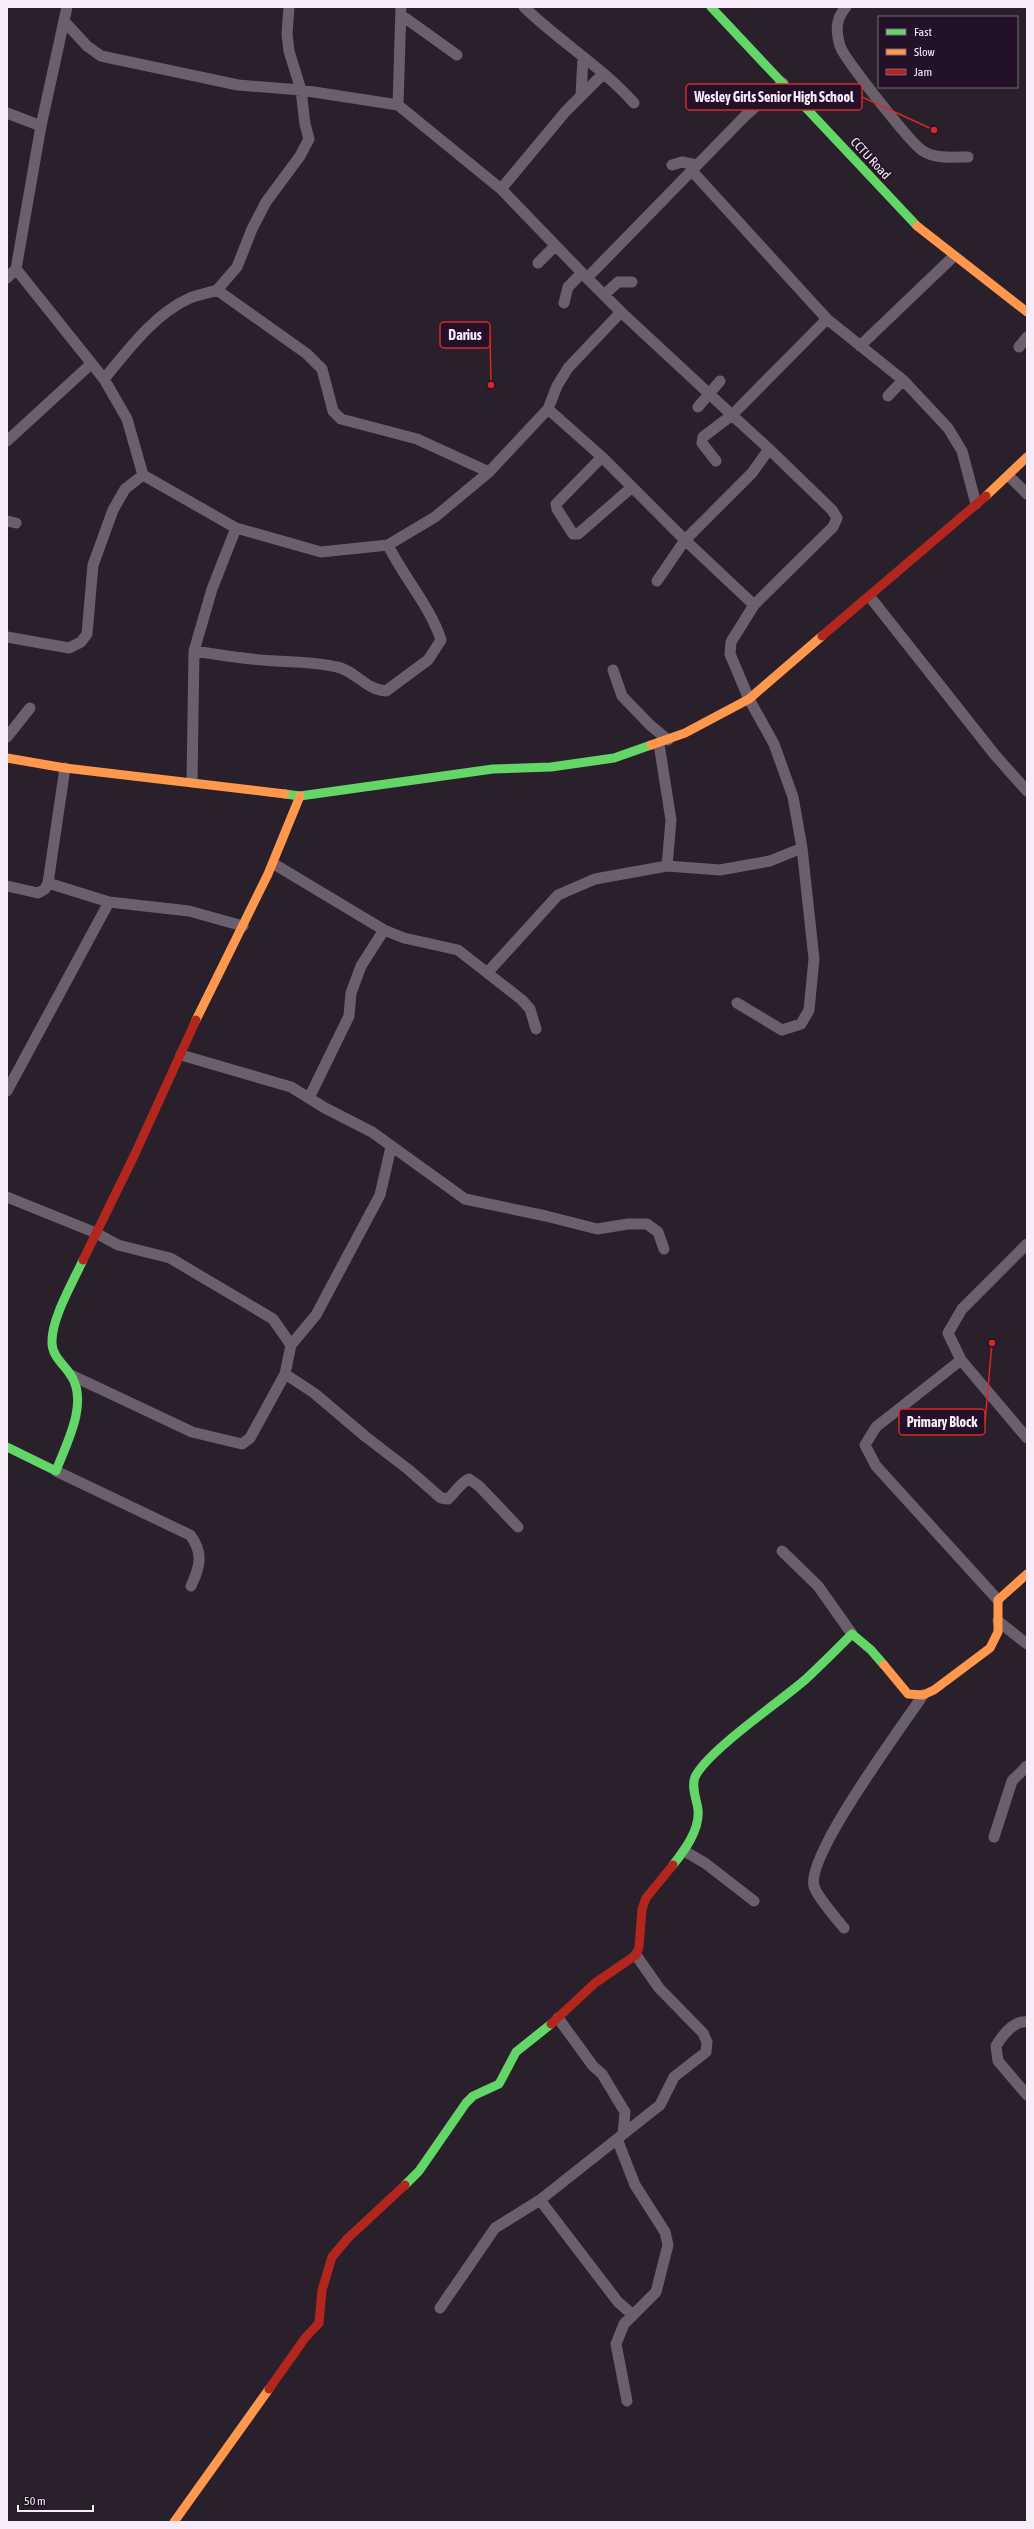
<svg xmlns="http://www.w3.org/2000/svg" width="1034" height="2529" font-family="'Asap Condensed',sans-serif">
  <rect width="100%" height="100%" fill="#2a202c"/>
  <g fill="none" stroke-linecap="round" stroke-linejoin="round">
    <path stroke="#6b5f6e" stroke-width="11" d="M401 7 398 105 501 189 587 278 746 115 783 83
      M524 7C559 41 602 67 634 103
      M846 7C835 19 836 32 840 46 844 58 911 144 923 151 935 159 954 157 968 157
      M401 15 457 55
      M65 22 87 46 101 56 238 85 301 90 398 105
      M581 95 583 58
      M7 113 41 126
      M672 165 682 162 697 165
      M501 189 566 111 603 74
      M538 263 555 246
      M16 269 104 379 127 419 143 475 236 528 212 589 194 651 192 782
      M7 278 16 269 41 126 67 7
      M217 290 237 267 252 229 266 202 300 156 309 139 305 124 301 90 289 51 287 34 289 7
      M604 295 618 282H632
      M564 303 568 287 582 273
      M621 312 732 415 827 319 692 171
      M827 319 903 380 948 428 962 451 976 504
      M860 346 954 256
      M1019 347 1027 337
      M104 379C128 350 154 314 190 298 198 295 208 293 217 290L307 354 322 369 333 411 341 419 417 439 489 472
      M888 396 903 380
      M698 407 720 381
      M548 409 602 457 685 540 752 473 769 449 732 415 703 437 702 443 716 461
      M7 441 91 364
      M602 457 556 504 557 509 573 534H578L631 488
      M1009 476 1027 494
      M7 521 16 523
      M236 528 321 552 388 545 435 517 489 472 548 409 557 386 568 368 621 312 587 278
      M657 581 685 540 754 605 833 527 837 518 832 510 769 449
      M870 597 995 755 1027 791
      M7 637 69 648 81 642 87 634 93 565 113 510 125 489 143 475
      M194 651C221 655 249 660 276 661 297 662 317 662 337 667 356 671 366 690 386 691L428 660 441 640C430 606 404 578 388 545
      M613 670 622 696 650 725 668 740
      M7 737 30 708
      M274 864 384 930 404 938 458 950 522 1000 530 1009 536 1029
      M667 866 720 870 770 861 802 848
      M48 883 109 902 189 911 243 926
      M7 886 38 893 45 889 48 883 65 768
      M488 972 558 895 595 879 667 866 671 820 659 744
      M737 1003 782 1030 801 1024 809 1010 814 959 802 848 793 797 774 744 749 699 730 654 731 642 754 605
      M181 1055 291 1087 325 1108 372 1132 465 1199 546 1216 597 1229 628 1224H647L658 1232 664 1249
      M7 1091 109 902
      M309 1098 349 1016 351 993 361 966 384 930
      M391 1147 380 1195 316 1315 291 1345 285 1374 314 1393 366 1437 409 1470 441 1498 448 1499C456 1492 459 1484 469 1479L479 1486 518 1527
      M7 1197 96 1233 118 1245 170 1258 273 1319 291 1345
      M1027 1244 962 1309 948 1333 961 1360 1027 1438
      M961 1360 876 1427 865 1445 876 1466 998 1600
      M71 1375 192 1432 242 1444 250 1438 285 1374
      M56 1471 190 1535C204 1553 200 1567 191 1586
      M782 1551 818 1586 852 1634
      M998 1621 1027 1644
      M994 1837 1012 1781 1027 1766
      M684 1851 705 1863 754 1901
      M844 1928C836 1918 817 1897 814 1886 806 1855 902 1727 923 1695
      M558 2018 593 2066 602 2074 625 2112 623 2134
      M1027 2022C1014 2020 1002 2036 996 2046L998 2061 1027 2095
      M617 2139 635 2185 665 2232 668 2245 656 2292 624 2324 616 2344 627 2401
      M540 2200 618 2302 633 2315
      M440 2308 495 2228 540 2200 660 2105 674 2077 706 2052 707 2042 703 2033 659 1988 636 1955"/>
    <path stroke="#63d668" stroke-width="9" d="M711 7 917 226
      M285 794 300 796 493 769 551 767 614 758 651 745
      M7 1447 56 1471C66 1444 88 1405 72 1377 66 1366 52 1357 52 1343 51 1319 73 1282 83 1260
      M673 1865C684 1851 700 1830 698 1810 697 1800 691 1788 695 1777 707 1751 781 1701 806 1679 822 1664 837 1649 852 1634L871 1650 884 1665
      M405 2185 419 2171 466 2103 473 2096 499 2084 516 2052 551 2024"/>
    <path stroke="#ff974d" stroke-width="9" d="M917 226 1027 312
      M986 496 1027 457
      M651 745 685 733 749 699 822 636
      M7 758 65 768 285 794
      M196 1020 268 874 300 796
      M884 1665 908 1694 923 1695 934 1690 990 1648 998 1632V1600L1027 1574
      M174 2522 269 2389"/>
    <path stroke="#b3261e" stroke-width="9" d="M822 636 986 496
      M83 1260 134 1156 196 1020
      M551 2024 595 1983 636 1955 639 1947 642 1909 646 1898 673 1865
      M269 2389 305 2338 319 2323 322 2290 332 2257 348 2238 405 2185"/>
  </g>
  <g text-anchor="middle" stroke-width="3.5" stroke-linejoin="round" paint-order="stroke">
    <g font-size="13" fill="#f8ebfa" stroke="#231127">
      <text transform="translate(871 158) rotate(47)" y="5">CCTU Road</text>
    </g>
  </g>
  <path fill="none" stroke="#d62828" stroke-width="1.5" d="M934 130L862 97M491 385L490 335M992 1343L985 1422"/>
  <g fill="#d62828" stroke="#231127" stroke-width="1.5">
    <circle cx="934" cy="130" r="4"/>
    <circle cx="491" cy="385" r="4"/>
    <circle cx="992" cy="1343" r="4"/>
  </g>
  <g fill="#231127" stroke="#d62828" stroke-width="1.5">
    <rect x="686" y="84" width="176" height="26" rx="4"/>
    <rect x="440" y="322" width="50" height="26" rx="4"/>
    <rect x="899" y="1409" width="86" height="26" rx="4"/>
  </g>
  <g font-size="14" text-anchor="middle" font-weight="bold" fill="#f8ebfa">
    <text x="774" y="102">Wesley Girls Senior High School</text>
    <text x="465" y="340">Darius</text>
    <text x="942" y="1427">Primary Block</text>
  </g>
  <rect width="1034" height="2529" fill="none" stroke="#f8ebfa" stroke-width="16"/>
  <rect x="878" y="16" width="140" height="72" fill="#231127" stroke="#78687b"/>
  <rect x="886" y="29" width="20" height="6" fill="#63d668" stroke="#78687b"/>
  <text x="914" y="36" font-size="12" fill="#f8ebfa">Fast</text>
  <rect x="886" y="49" width="20" height="6" fill="#ff974d" stroke="#78687b"/>
  <text x="914" y="56" font-size="12" fill="#f8ebfa">Slow</text>
  <rect x="886" y="69" width="20" height="6" fill="#b3261e" stroke="#78687b"/>
  <text x="914" y="76" font-size="12" fill="#f8ebfa">Jam</text>
  <path d="M18 2505v6h75v-6" fill="none" stroke="#f8ebfa" stroke-width="2"/>
  <text x="24" y="2505" font-size="12" fill="#f8ebfa" stroke="#231127" stroke-width="3" paint-order="stroke">50 m</text>
</svg>
